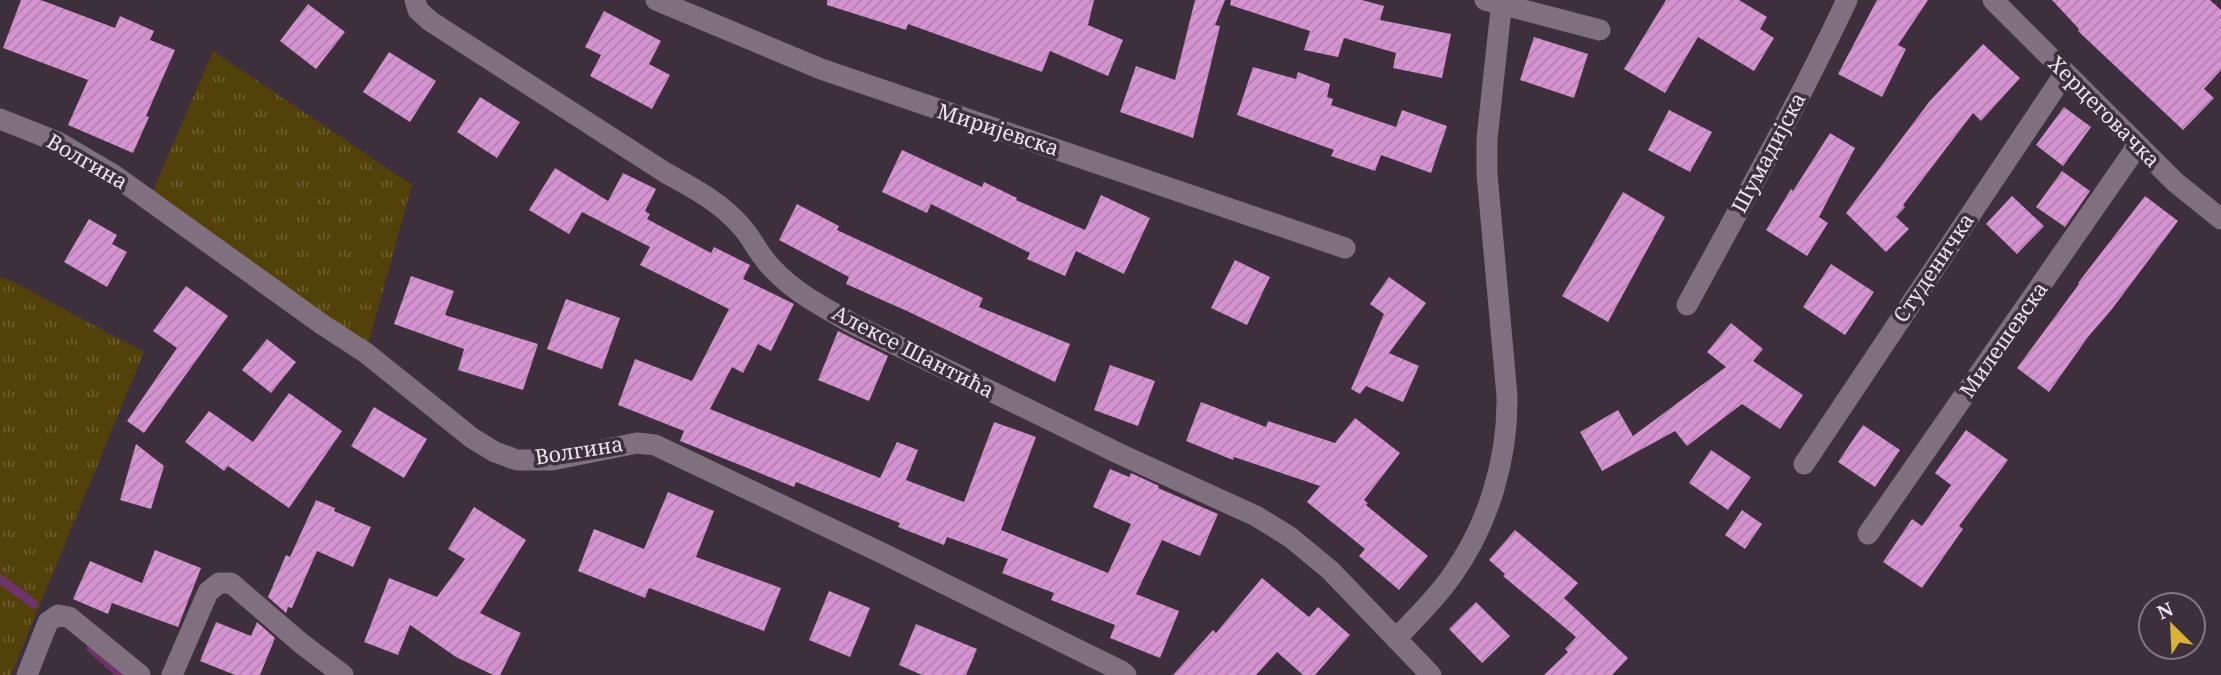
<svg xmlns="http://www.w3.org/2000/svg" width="2221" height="675" font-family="'Noto Serif',serif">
  <defs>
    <pattern id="grass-tufts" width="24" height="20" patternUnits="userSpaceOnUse" patternTransform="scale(1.75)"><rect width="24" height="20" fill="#52420a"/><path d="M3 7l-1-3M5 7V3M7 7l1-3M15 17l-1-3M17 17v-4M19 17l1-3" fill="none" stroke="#6b5d2e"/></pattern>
    <pattern id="building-hatch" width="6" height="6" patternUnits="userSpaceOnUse" patternTransform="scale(1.75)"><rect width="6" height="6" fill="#d594d1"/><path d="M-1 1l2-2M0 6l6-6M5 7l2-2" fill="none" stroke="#b280ae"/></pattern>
  </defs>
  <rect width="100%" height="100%" fill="#3d2f3c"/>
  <path fill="url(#grass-tufts)" d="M213 51 412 185 366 353 149 200Z
    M0 277 12 281 144 352 11 675H0Z"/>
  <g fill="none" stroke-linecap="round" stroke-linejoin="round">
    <path stroke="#6d346b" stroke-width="9" d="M0 579 34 604
      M91 648 121 675"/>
  </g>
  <path fill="url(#building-hatch)" d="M21 0H41L115 28 120 16 154 31 150 40 175 50 146 116 149 117 133 153 68 125 88 80 3 48Z
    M827 0H1094L1088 25 1123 40 1108 76 1050 51 1042 72 908 24 906 30 827 5Z
    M1195 0H1225L1215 25 1220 26 1193 138 1120 112 1136 66 1175 80Z
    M1231 0H1362L1384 6 1380 20 1451 34 1442 78 1393 68 1396 53 1344 38 1338 57 1304 50 1310 31 1230 5Z
    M1666 0H1739L1767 17 1760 29 1774 38 1754 71 1698 37 1665 93 1624 69Z
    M1877 0H1928L1898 45 1906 49 1882 97 1838 74Z
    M2052 0H2210L2221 10V70L2204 89 2214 98 2183 130 2078 31 2079 29Z
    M308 4 345 32 316 69 280 41Z
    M604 11 661 41 649 64 670 75 652 109 590 76 601 55 585 47Z
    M1534 37 1588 54 1574 98 1520 80Z
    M1983 44 2020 78 1981 121 1973 113 1903 205 1905 207 1896 217 1909 229 1886 252 1846 213 1929 102Z
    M389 52 436 81 410 122 363 92Z
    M1253 67 1296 79 1298 72 1330 84 1327 97 1333 99 1331 105 1396 127 1402 110 1447 126 1431 173 1381 155 1375 171 1331 156 1334 150 1237 115Z
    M480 97 520 122 497 158 457 132Z
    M2064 107 2091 127 2063 166 2036 145Z
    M1669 110 1712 132 1690 172 1648 150Z
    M1830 133 1855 148 1819 217 1828 223 1807 256 1766 230 1791 189 1793 191Z
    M902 150 982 187 984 182 1017 198 1016 200 1085 230 1101 195 1150 218 1124 274 1076 251 1065 276 1027 259 1030 253 931 204 927 213 882 192Z
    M555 168 608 201 623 173 656 189 645 211 650 214 647 219 711 253 714 247 750 265 743 279 794 304 771 351 758 344 743 373 732 367 710 409 880 478 897 442 918 450 906 480 964 502 994 422 1036 437 1001 530 1108 573 1131 524 1093 507 1110 469 1129 477 1131 473 1159 486 1158 488 1218 514 1200 556 1162 540 1136 594 1179 611 1160 658 1110 638 1115 625 1051 600 1054 593 1002 573 1008 559 947 537 944 545 898 527 900 523 796 482 794 487 745 467 680 441 684 431 618 405 635 359 692 381 729 309 640 265 650 247 582 212 569 234 529 210Z
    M2062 171 2090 191 2065 227 2036 207Z
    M1623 192 1665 217 1608 322 1562 296Z
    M2012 196 2044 226 2017 254 1986 224Z
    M2145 196 2178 221 2112 309 2088 337 2049 392 2017 368 2079 284 2078 283Z
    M797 204 839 226 837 230 983 298 979 307 1070 344 1055 382 907 311 846 284 849 277 779 240Z
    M89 219 117 235 112 244 127 252 107 287 64 262Z
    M1235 260 1270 277 1247 325 1211 308Z
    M1831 264 1874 292 1845 335 1803 307Z
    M411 276 454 291 445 315 538 344 523 390 458 370 464 349 394 324Z
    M1389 277 1426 303 1389 353 1419 366 1403 402 1366 386 1360 394 1351 389 1384 314 1370 304Z
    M186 286 228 316 144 433 127 421 177 348 153 331Z
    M566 299 620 318 602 369 547 349Z
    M1731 323 1763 349 1753 361 1803 395 1780 429 1742 404 1687 446 1675 431 1602 471 1580 432 1618 410 1633 436 1726 367 1707 352Z
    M838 331 888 356 869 401 818 380Z
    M267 339 296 362 271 393 242 370Z
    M1110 365 1155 381 1138 426 1094 410Z
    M289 393 342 431 289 508 228 466 224 471 185 442 209 411 253 442Z
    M1201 402 1266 427 1268 421 1335 443 1355 418 1400 453 1364 500 1368 503 1366 505 1428 556 1399 590 1359 556 1365 549 1307 502 1320 486 1234 457 1233 460 1186 441Z
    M374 407 427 439 404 478 351 446Z
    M1863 425 1900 450 1875 487 1838 462Z
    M1966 430 2008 460 1959 526 1963 529 1922 588 1883 562 1912 519 1922 526 1951 485 1935 473Z
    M136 444 164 466 151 509 120 500Z
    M1711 450 1751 477 1728 510 1689 483Z
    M668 492 714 511 696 557 781 588 764 631 649 588 645 598 578 571 594 529 644 549Z
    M316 500 335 508 334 511 371 527 353 567 317 551 292 608 288 607 286 613 268 597 286 555 290 557Z
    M474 507 526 540 480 613 521 633 500 675H493L456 657 410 625 398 655 364 642 389 578 437 597 465 559 448 549Z
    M1742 510 1762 524 1745 549 1725 535Z
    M1515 530 1578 583 1564 598 1628 658 1612 675H1544L1568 652 1565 649 1576 637 1503 576 1505 574 1489 560Z
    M155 550 201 568 178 627 112 603 108 614 73 599 90 561 142 583Z
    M1262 578 1309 617 1318 607 1350 635 1315 675H1303L1277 652 1256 675H1173L1213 630 1216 633Z
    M829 591 870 608 850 657 809 640Z
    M1476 602 1510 636 1482 663 1449 629Z
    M216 622 251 636 257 622 275 638 260 675H235L200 661Z
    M916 624 977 649 966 675H922L899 665Z"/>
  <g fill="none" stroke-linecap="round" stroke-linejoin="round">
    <path stroke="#80707f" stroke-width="21" d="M415 0 418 10 430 21 666 173C693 188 720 202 741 226 753 239 760 257 773 269 795 293 825 308 853 324L1122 455 1256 516 1290 537 1330 570 1431 675
      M656 0 821 69 1345 248
      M1485 0 1600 30
      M1993 0 2175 182 2221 219
      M0 119 58 142 114 175 323 325 366 353 472 438 495 452 517 460H552L637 443 655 445 884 554 1121 671 1126 675
      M1687 305C1742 204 1798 104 1847 0
      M1804 464 2065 73
      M1868 534 2138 145
      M1396 639C1415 618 1437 598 1453 574 1489 523 1508 458 1507 396L1487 174V139L1502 0
      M27 675 48 622 58 615 69 617 140 675
      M172 675 208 592 219 583H231L302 644 343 675"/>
  </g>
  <g text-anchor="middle" stroke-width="7" stroke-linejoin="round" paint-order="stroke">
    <g font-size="21" fill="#ece3ec" stroke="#3d2f3c">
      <text transform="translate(2104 112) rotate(45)" y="7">Херцеговачка</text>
      <text transform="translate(998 130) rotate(18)" y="7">Миријевска</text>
      <text transform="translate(1769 153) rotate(-62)" y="7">Шумадијска</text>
      <text transform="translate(87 162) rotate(30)" y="7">Волгина</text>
      <text transform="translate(1934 268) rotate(-56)" y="7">Студеничка</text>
      <text transform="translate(2004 340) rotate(-55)" y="7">Милешевска</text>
      <text transform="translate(913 352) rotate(27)" y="7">Алексе Шантића</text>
      <text transform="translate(579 451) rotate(-9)" y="7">Волгина</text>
    </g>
  </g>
  <g transform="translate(2172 626) rotate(336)"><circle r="33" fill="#3d2f3c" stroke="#837782" stroke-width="2"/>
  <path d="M0-5L12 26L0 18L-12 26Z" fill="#dab333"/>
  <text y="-10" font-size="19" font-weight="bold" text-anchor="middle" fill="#ece3ec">N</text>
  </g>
</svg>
